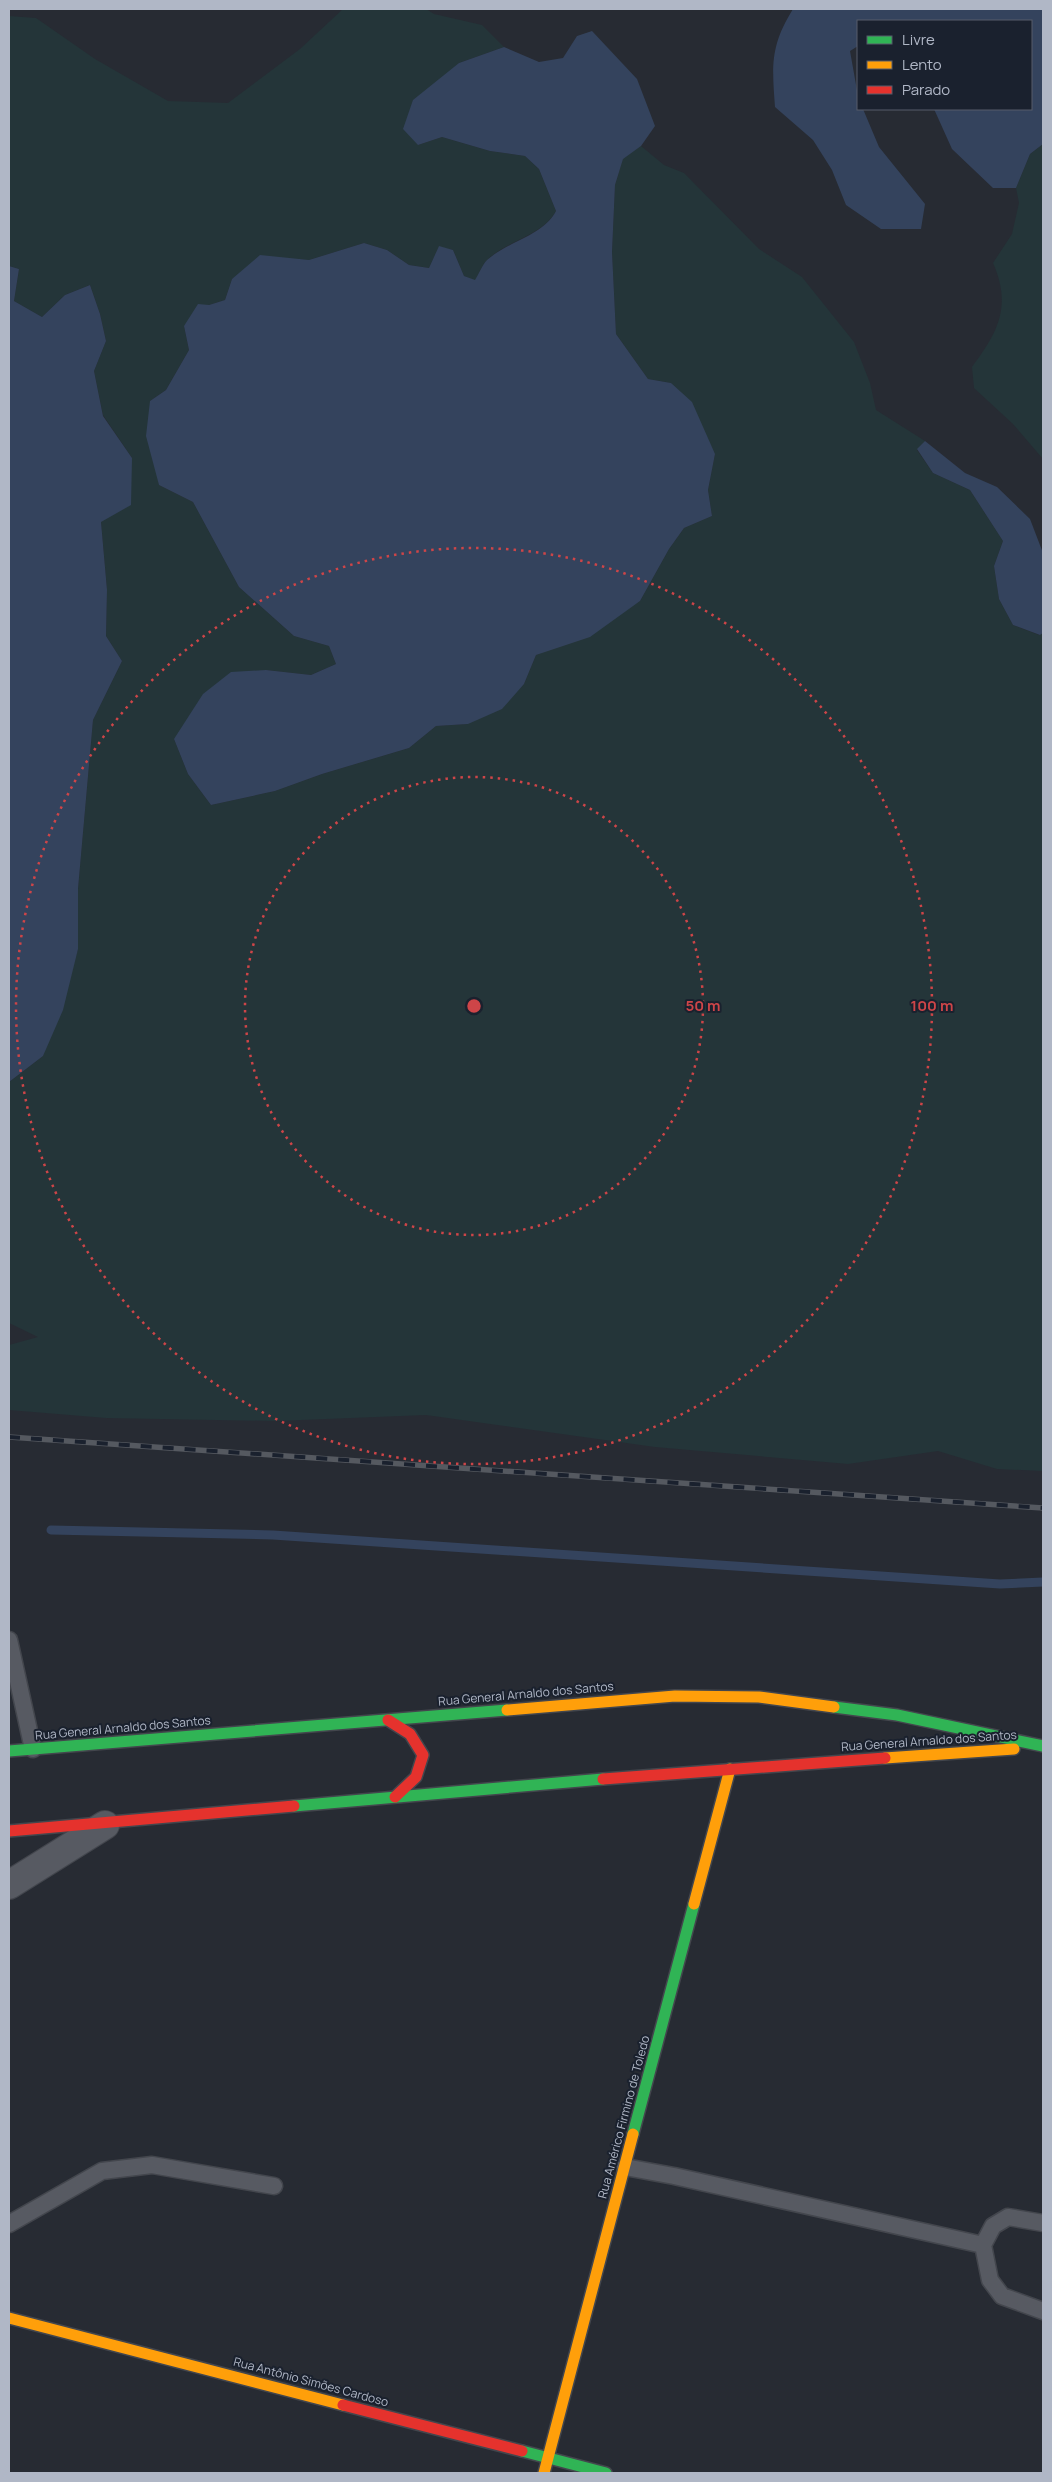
<svg xmlns="http://www.w3.org/2000/svg" width="1052" height="2482" font-family="Manrope,sans-serif">
  <rect width="100%" height="100%" fill="#272b33"/>
  <path fill="#243539" d="M343 9H426L434 14 482 25 504 47 459 63 418 145 442 137 490 151 525 156 539 169 556 211C542 236 508 240 487 260 482 265 479 274 475 281L464 276 453 250 439 247 429 268 409 265 387 250 364 243 309 260 287 259 232 279 225 300 209 305 184 326 189 350 166 390 150 401 159 485 193 502 239 587 294 636 329 646 336 664 311 675 266 670 174 739 188 774 211 805 275 791 322 774 409 748 436 726 468 724 524 684 536 655 558 645 640 601 669 549 684 528 712 516 708 490 715 454 671 383 648 379 616 334 612 252 615 185 623 158 641 146 664 165 684 173 759 249 802 277 854 342 870 383 876 410 925 441 917 450 933 473 970 490 1003 541 994 566 999 599 1013 625 1039 635 1043 633V1471L997 1469 938 1451 848 1464 655 1447 426 1415 276 1421 106 1418 9 1410V1345L38 1337 9 1323V1082L43 1056 78 949V889L93 720 122 661 106 636 107 590 101 522 132 458 103 415 94 371 106 341 100 314 90 285 65 295 42 317 14 301 19 269 9 266V16L36 18 95 59 168 101 228 103 300 49Z
    M1043 144V459L1013 424 974 388 972 367C998 332 1012 306 993 263L1012 234 1019 203 1016 188 1030 154Z"/>
  <path fill="#34435d" d="M793 9H1043V144L1030 154 1016 188H993L952 149 934 109H1031V21H858V46L850 51 858 96V109H863L879 147 925 204 921 229H881L846 205 832 170 813 140 775 107C772 66 770 46 793 9Z
    M592 31 637 79 655 126 641 146 623 159 615 185 612 252 616 334 648 379 671 383 692 402 715 454 708 490 712 516 684 528 669 549 640 601 590 637 536 655 524 684 502 709 468 724 436 726 409 748 322 774 275 791 211 805 188 774 174 739 203 694 231 672 266 670 311 675 336 664 329 646 294 636 239 587 193 502 159 485 146 436 150 401 166 390 189 350 184 326 198 304 209 305 225 300 232 279 260 255 309 260 364 243 387 250 409 265 429 268 439 246 453 250 464 276 475 280C479 274 482 265 487 260 508 241 543 236 556 211L539 169 525 156 490 151 442 137 418 145 403 129 413 100 459 63 504 47 539 62 563 58 577 36Z
    M9 266 19 269 14 301 42 317 65 295 90 285 100 314 106 341 94 371 103 416 132 458 131 505 101 522 107 590 106 636 122 661 93 720 78 889V949L63 1010 43 1056 9 1082Z
    M925 441 965 473 997 487 1030 519 1043 553V633L1040 635 1013 625 999 599 994 566 1003 541 970 490 933 473 917 449Z"/>
  <g fill="none" stroke-linecap="round" stroke-linejoin="round">
    <path stroke="#34435d" stroke-width="9" d="M51 1530 273 1535 1000 1584 1043 1582"/>
    <defs>
      <path id="lane" d="M9 1640 33 1749
        M625 2167 674 2176 983 2245
        M1043 2223 1008 2217 993 2226 983 2245 990 2280 1002 2296 1043 2311
        M9 2224 102 2171 152 2165 274 2186"/>
      <path id="street" d="M9 1885 105 1825"/>
      <path id="fast" d="M834 1707 897 1715 1043 1746
        M9 1751 507 1710
        M294 1806 603 1779
        M633 2134 694 1904
        M522 2451 606 2473"/>
      <path id="slow" d="M507 1710 675 1696 759 1697 834 1707
        M885 1758 1014 1749
        M694 1904 730 1769
        M9 2318 343 2405
        M544 2473 633 2134"/>
      <path id="jam" d="M388 1720 410 1734 423 1755 416 1777 395 1797
        M603 1779 885 1758
        M9 1831 294 1806
        M343 2405 522 2451"/>
    </defs>
    <use href="#lane" stroke="#43464d" stroke-width="19"/>
    <use href="#street" stroke="#43464d" stroke-width="30"/>
    <use href="#fast" stroke="#43464d" stroke-width="14"/>
    <use href="#slow" stroke="#43464d" stroke-width="14"/>
    <use href="#jam" stroke="#43464d" stroke-width="14"/>
    <use href="#lane" stroke="#575a62" stroke-width="16"/>
    <use href="#street" stroke="#575a62" stroke-width="28"/>
    <use href="#fast" stroke="#30b455" stroke-width="11"/>
    <use href="#slow" stroke="#ff9f0a" stroke-width="11"/>
    <use href="#jam" stroke="#e5322d" stroke-width="11"/>
    <defs>
      <path id="rail" d="M9 1437 1043 1508"/>
    </defs>
    <use href="#rail" stroke="#555960" stroke-width="5.5"/>
    <use href="#rail" stroke="#1a212e" stroke-width="4" stroke-dasharray="11" stroke-linecap="butt"/>
  </g>
  <g fill="none" stroke="#ce4548" stroke-width="2.5" stroke-dasharray="2.5 5">
    <circle cx="474" cy="1006" r="229"/>
    <circle cx="474" cy="1006" r="458"/>
  </g>
  <g text-anchor="middle" stroke-width="4" stroke-linejoin="round" paint-order="stroke">
    <g font-size="12" fill="#b0b7c6" stroke="#1a212e">
      <text transform="translate(526 1694) rotate(-5)" y="4">Rua General Arnaldo dos Santos</text>
      <text transform="translate(123 1728) rotate(-5)" y="4">Rua General Arnaldo dos Santos</text>
      <text transform="translate(929 1741) rotate(-4)" y="4">Rua General Arnaldo dos Santos</text>
      <text transform="translate(624 2117) rotate(-75)" y="4">Rua Américo Firmino de Toledo</text>
      <text transform="translate(311 2382) rotate(15)" y="4">Rua Antônio Simões Cardoso</text>
    </g>
  </g>
  <circle cx="474" cy="1006" r="8" fill="#ce4548" stroke="#1a212e" stroke-width="2.5"/>
  <g font-size="15" text-anchor="middle" font-weight="bold" fill="#ce4548" stroke="#1a212e" stroke-width="4" stroke-linejoin="round" paint-order="stroke">
    <text x="703" y="1011">50 m</text>
    <text x="932" y="1011">100 m</text>
  </g>
  <rect width="1052" height="2482" fill="none" stroke="#b0b7c6" stroke-width="20"/>
  <rect x="857" y="20" width="175" height="90" fill="#1a212e" stroke="#565d6b"/>
  <rect x="867" y="36" width="25" height="8" fill="#30b455" stroke="#565d6b"/>
  <text x="902" y="45" font-size="15" fill="#b0b7c6">Livre</text>
  <rect x="867" y="61" width="25" height="8" fill="#ff9f0a" stroke="#565d6b"/>
  <text x="902" y="70" font-size="15" fill="#b0b7c6">Lento</text>
  <rect x="867" y="86" width="25" height="8" fill="#e5322d" stroke="#565d6b"/>
  <text x="902" y="95" font-size="15" fill="#b0b7c6">Parado</text>
</svg>
